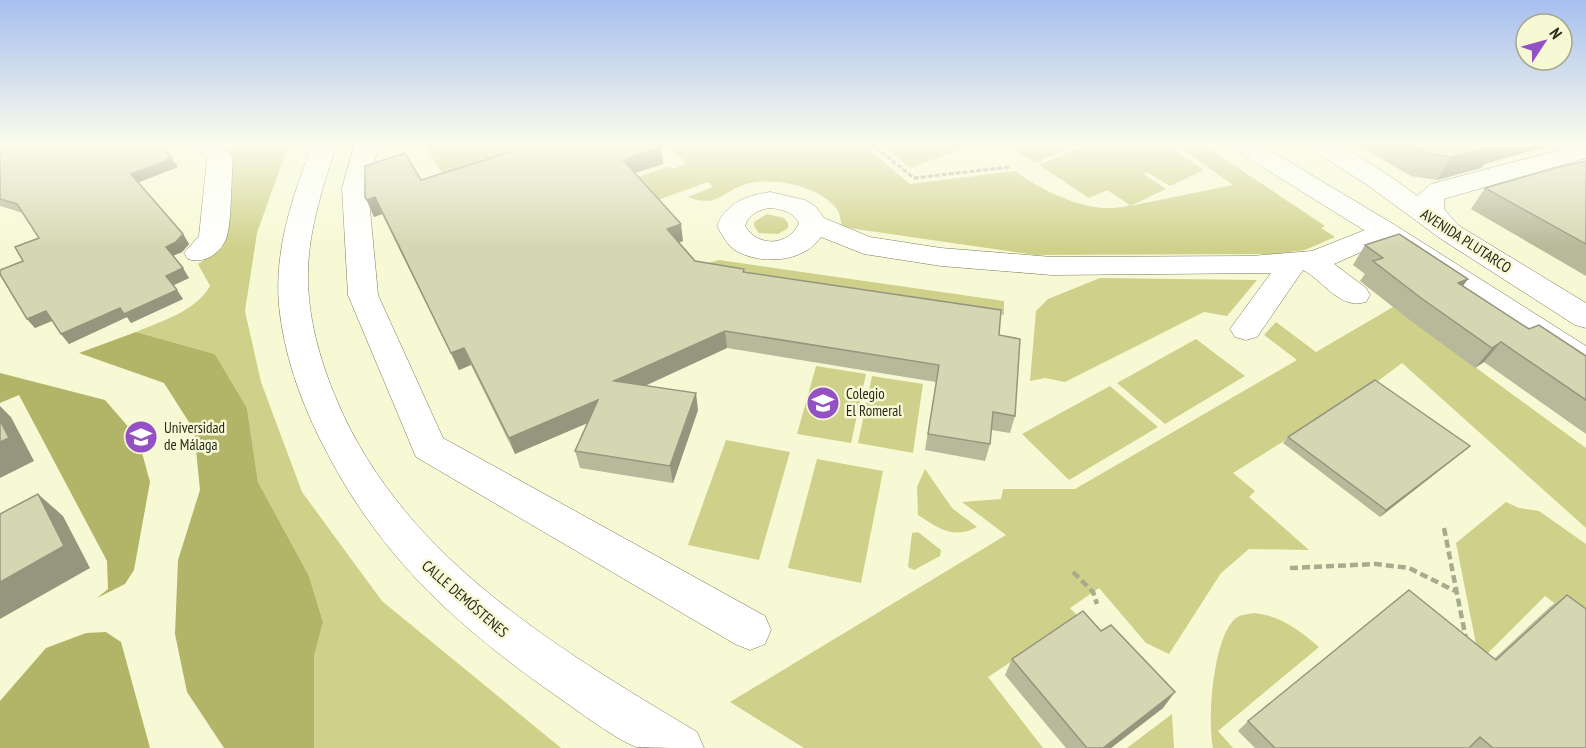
<svg xmlns="http://www.w3.org/2000/svg" width="1586" height="748" font-family="'PT Sans Narrow',sans-serif">
  <rect width="100%" height="100%" fill="#f7f9d5"/>
  <path fill="#cfd18b" d="M249 143H289L257 233 245 311 261 382 302 492 382 601 561 748H314V657L323 622 309 576 258 482 247 408 215 354 136 332C161 321 195 312 210 286L198 264 222 248 227 230 229 150Z
    M442 143H583L450 186 426 147Z
    M668 143H861L910 184 1015 171C1044 192 1093 217 1130 205L1107 190 1089 198 1039 165 1092 143H1163L1204 170 1170 186 1147 172 1143 174 1166 189 1130 206 1233 185 1173 143H1201L1325 226 1321 228 1335 237 1305 250 1273 254 1035 255 842 227C841 222 840 214 837 209 820 187 782 179 756 182 724 186 721 210 688 197L713 187 708 182 632 209 463 236 670 166 673 169 686 164Z
    M879 143H979L910 168Z
    M1005 143H1082L1035 163Z
    M767 214 784 218 788 223V228L778 234 759 233 754 226V222Z
    M719 260 1004 301V315L680 270Z
    M1100 278 1257 280 1227 316 1204 312 1065 382 1045 378 1030 381 1036 311 1048 299Z
    M1393 307 1586 448V528L1402 363 1370 387 1233 473 1255 491 1249 497 1309 550 1249 549 1221 573 1169 654 1146 643 1099 588 1070 608 1079 617 988 677 1043 748H804L730 702 1006 535 962 502 1001 499 1003 489H1075L1297 360 1264 335 1276 322 1316 352Z
    M1196 339 1245 376 1165 424 1117 383Z
    M816 366 866 374 851 443 797 434Z
    M872 376 923 384 913 453 858 443Z
    M1110 386 1158 427 1069 480 1022 434Z
    M726 440 790 452 759 560 688 545Z
    M817 459 883 471 861 583 788 568Z
    M925 469 952 508 977 527C954 540 938 528 918 515L917 487Z
    M1506 502 1519 508 1539 511 1586 544V627L1545 596 1485 656 1477 649 1456 543Z
    M918 532 941 550 940 556 914 570 908 567 912 533Z
    M1254 613C1281 616 1298 629 1319 647L1218 731 1233 748H1213C1207 720 1213 636 1236 618 1240 615 1248 614 1254 613Z
    M1172 714 1174 748H1127Z"/>
  <path fill="#b2b468" d="M136 332 215 354 247 408 258 482 309 576 323 622 314 657V748H224L187 692 175 634 178 560 200 490 194 430 164 383 79 353Z
    M0 373 105 400 138 438 150 482 134 570 125 584 97 598 108 589 107 561 19 395 0 403Z
    M106 632 121 642 150 748H0V701L46 648 86 633Z"/>
  <g fill="none" stroke-linecap="round" stroke-linejoin="round">
    <defs>
      <path id="minor" d="M201 143H219L233 158C231 176 232 225 226 239 219 255 204 264 188 259L184 253 199 236 207 159 198 148Z
        M313 143H337C324 184 309 227 308 271 307 310 317 350 331 386 395 553 552 645 697 732L704 748C688 748 650 748 636 747 611 737 569 704 545 688 447 618 374 549 320 439 299 397 284 353 279 306 274 249 293 195 313 143Z
        M355 143H379L368 188 378 295 443 438 765 616 771 630 765 644 750 650 735 644 416 457 348 295 342 188Z
        M1586 143V158L1444 199V209L1465 233 1461 239C1437 245 1418 218 1417 196L1431 184Z
        M770 192 805 200 815 206 824 218 870 237 941 248 1052 257 1251 256 1312 251 1385 222 1395 225 1399 231 1395 237 1334 264 1366 288 1370 295 1366 302C1339 310 1324 281 1303 270L1257 337 1246 340 1235 337 1230 329 1271 273 1052 275 941 266 864 254 821 237C804 262 764 265 738 252 727 246 723 236 717 226 727 202 746 196 770 192ZM770 208C782 209 793 212 799 223 789 246 758 248 745 226 749 214 758 210 770 208Z"/>
      <path id="major" d="M1229 143H1258L1395 225 1586 346V374L1574 370 1375 237 1232 148Z
        M1306 143H1335L1384 172 1461 227 1586 303V328L1575 325 1441 239 1366 184 1309 148Z"/>
    </defs>
    <use href="#minor" stroke="#787959" stroke-width="1"/>
    <use href="#major" stroke="#787959" stroke-width="1"/>
    <path stroke="#a9ab8f" stroke-width="3" stroke-dasharray="5 2" stroke-linecap="butt" d="M870 143 914 178 1010 167"/>
    <path stroke="#a9ab8f" stroke-width="4.5" stroke-dasharray="8 4" stroke-linecap="butt" d="M1444 528 1466 639
      M1290 568 1376 564 1409 568 1455 591
      M1073 572 1093 592 1097 604"/>
    <use href="#minor" fill="#fff" fill-rule="evenodd"/>
    <use href="#major" fill="#fff" fill-rule="evenodd"/>
  </g>
  <path fill="#b7b99a" d="M1354 143H1559L1484 164 1481 168 1437 180 1411 176Z
    M666 146 661 147 663 164 635 173 683 241 678 243 695 261 744 272 999 335 1015 416 1010 433 991 430 990 444 985 461 925 450 936 382 727 348 645 386 698 410 673 483 580 468 575 451 587 423 515 454 471 365 459 370 382 214 374 217 365 197Z
    M0 153 178 167 138 182 183 234 189 244 182 252 173 256 189 278 173 285 183 299 131 323 127 317 69 344 61 334 52 321 35 328 27 319 23 261 39 238 23 213 0 206Z
    M1586 161V276L1471 209 1485 188Z
    M1365 245 1468 279 1463 286 1529 329 1586 356V434L1484 362 1475 368 1407 318 1360 281 1365 274 1353 265Z
    M1288 437 1463 452 1380 517 1283 443Z
    M1567 595 1586 748H1255L1238 731 1248 721 1494 659 1551 606Z
    M1101 631 1163 708 1111 748H1066L1005 675 1012 659Z"/>
  <path fill="#95967d" d="M650 143H666V146L661 147 663 164 626 176 623 160Z
    M1496 143H1559L1484 164 1481 168 1437 180 1451 157Z
    M172 158 178 167 137 183 131 174Z
    M375 197 382 214 374 217 367 200Z
    M681 224 683 241 669 246 667 229Z
    M183 234 189 244 182 252 172 256 166 247Z
    M183 268 189 278 172 286 166 276Z
    M1468 279 1453 299 1458 283Z
    M177 290 183 299 131 323 127 317 69 344 61 334 120 308Z
    M46 311 54 320 35 328 27 319Z
    M725 331 727 348 618 398 614 381Z
    M1501 342 1484 362 1475 368 1492 348Z
    M464 348 471 365 459 370 451 353Z
    M696 393 698 410 673 483 670 466Z
    M598 400 602 417 515 454 509 438Z
    M0 406 11 417 34 461 0 478Z
    M1470 446 1463 452 1380 517 1386 510Z
    M38 494 63 516 90 568 0 619V582Z
    M1175 692 1163 708 1111 748H1103Z"/>
  <path fill="#d5d7b3" stroke="#95967d" stroke-width="1.5" d="M0 143H158L172 158 131 174 183 234 176 242 166 247 183 268 166 276 177 290 124 314 120 308 61 334 46 311 27 319 0 274V270L23 261 15 247 39 238 17 204 0 199V153L3 152 0 148Z
    M539 143H657L661 147 623 160 681 224 667 229 695 261 744 269 743 272 1001 310 999 335 1020 339 1015 416 993 412 990 444 928 434 939 365 725 331 614 381 696 393 670 466 575 451 598 400 509 438 464 348 451 353 375 197 367 200 365 197V166L405 153 421 180Z
    M1407 143H1496L1497 146 1451 157 1425 153Z
    M1586 161V244L1485 188 1558 167Z
    M1399 234 1468 279 1458 283 1529 329 1539 325 1586 356V400L1501 342 1492 348 1421 298 1373 261 1383 258 1365 245Z
    M1375 380 1470 446 1386 510 1288 437Z
    M0 420 9 438 0 442Z
    M38 494 64 546 0 582V514Z
    M1409 590 1496 660 1567 595 1586 609V748H1493L1480 737 1469 748H1275L1248 721Z
    M1083 611 1101 631 1111 625 1175 692 1103 748H1087L1012 659Z"/>
  <linearGradient id="sky" x2="0" y2="1"><stop stop-color="#a7bfef"/><stop offset="0.58" stop-color="#fbfcec"/><stop offset="1" stop-color="#fbfcec" stop-opacity="0"/></linearGradient>
  <rect width="1586" height="248" fill="url(#sky)"/>
  <defs>
    <symbol id="school-disc" viewBox="-11 -11 22 22"><circle r="9.5" fill="#9450c5" stroke="#f7f9d5"/><path d="M0-5L7-2L0 1L-7-2ZM-4 1L0 2.5L4 1V4Q0 6-4 4Z" fill="#fff"/></symbol>
    <symbol id="university-disc" viewBox="-11 -11 22 22"><circle r="9.5" fill="#9450c5" stroke="#f7f9d5"/><path d="M0-5L7-2L0 1L-7-2ZM-4 1L0 2.5L4 1V4Q0 6-4 4Z" fill="#fff"/></symbol>
  </defs>
  <g fill-rule="evenodd">
    <use href="#school-disc" x="804" y="384" width="38" height="38"/>
    <use href="#university-disc" x="122" y="418" width="38" height="38"/>
  </g>
  <g text-anchor="middle" stroke-width="5" stroke-linejoin="round" paint-order="stroke">
    <g font-size="15" fill="#292a1c" stroke="#f7f9d5">
      <text transform="translate(1466 241) rotate(33)" y="5">AVENIDA PLUTARCO</text>
      <text transform="translate(465 599) rotate(41)" y="5">CALLE DEMÓSTENES</text>
    </g>
    <g font-size="15" fill="#292a1c" stroke="#f7f9d5" text-anchor="start">
      <text x="846" y="399">Colegio<tspan x="846" dy="17">El Romeral</tspan></text>
      <text x="164" y="433">Universidad<tspan x="164" dy="17">de Málaga</tspan></text>
    </g>
  </g>
  <g transform="translate(1544 42) rotate(54)"><circle r="28" fill="#f7f9d5" stroke="#a5a68b" stroke-width="1.5"/>
  <path d="M0-4.5L10 22L0 15L-10 22Z" fill="#9450c5"/>
  <text y="-9" font-size="16" font-weight="bold" text-anchor="middle" fill="#292a1c">N</text>
  </g>
</svg>
